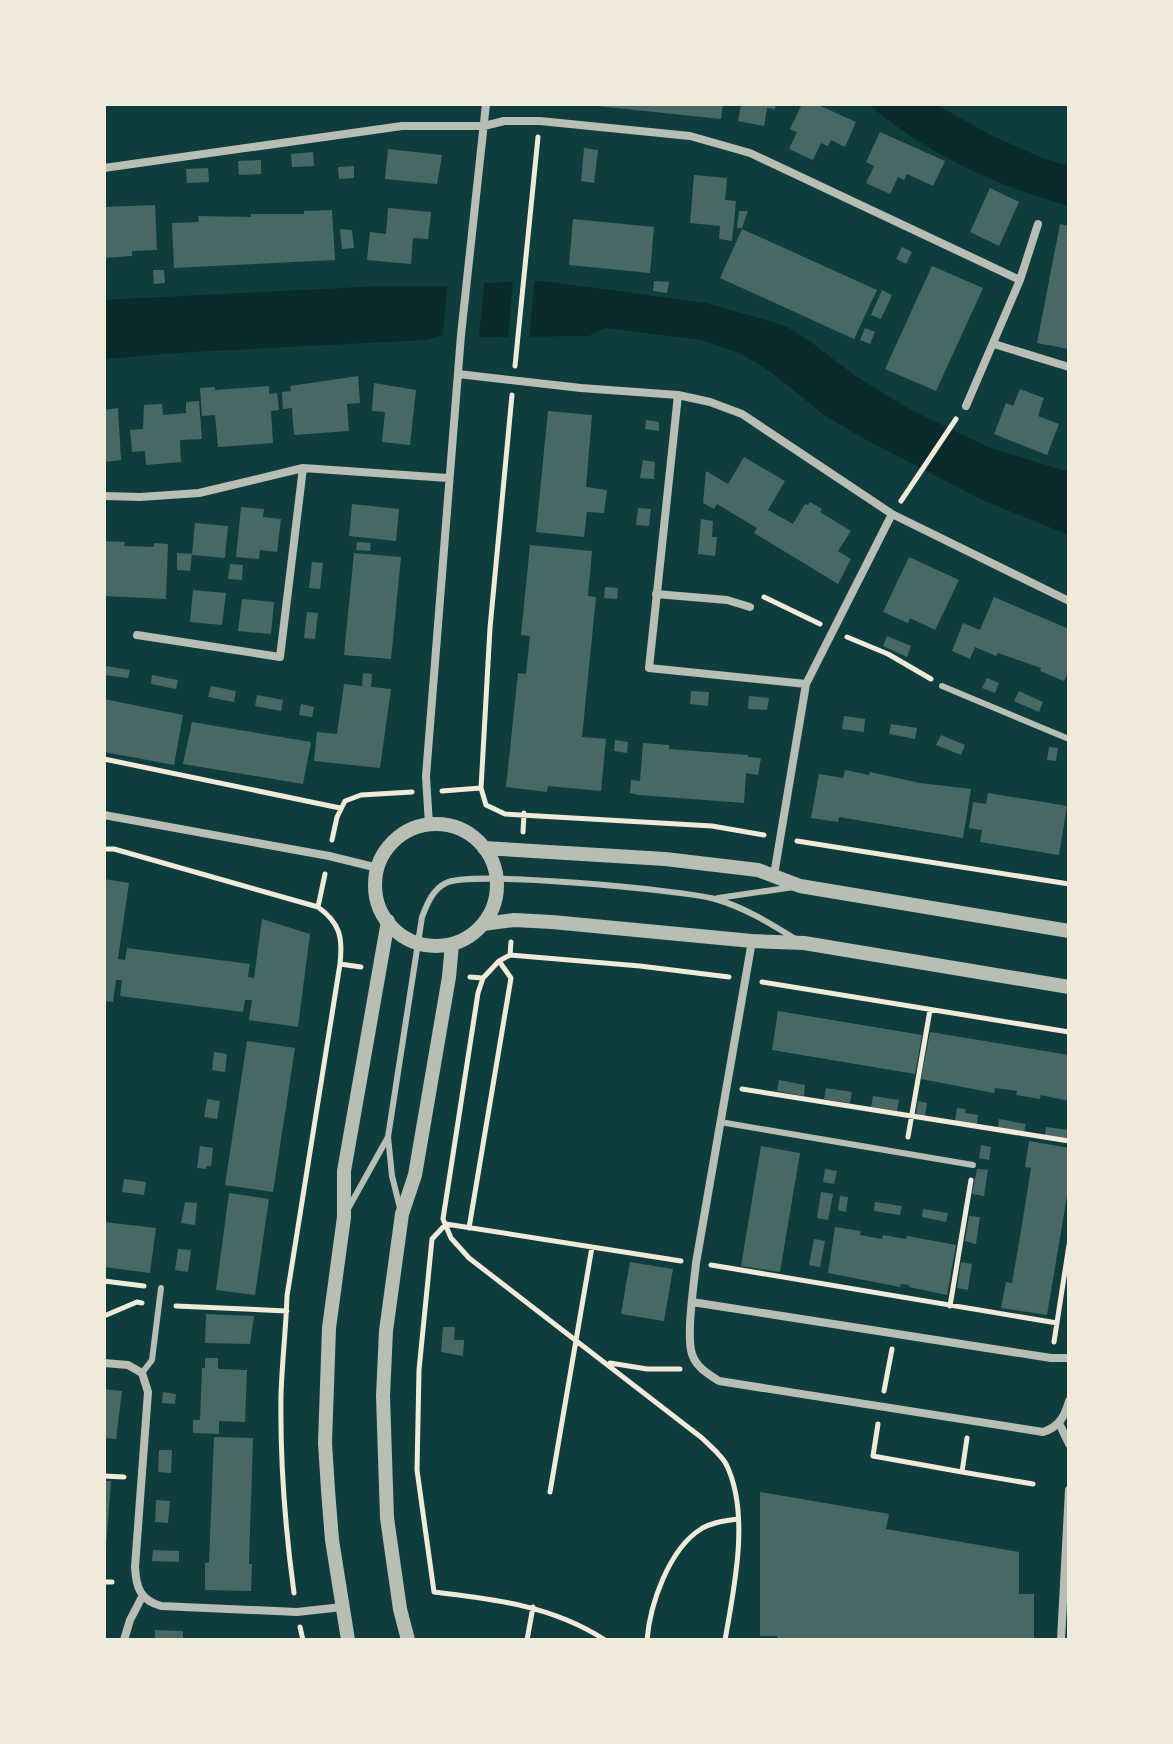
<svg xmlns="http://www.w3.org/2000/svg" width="1173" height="1744" font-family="'Open Sans',sans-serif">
  <rect width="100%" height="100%" fill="#0f3d3e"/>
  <path fill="#0a2a2b" d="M868 104H935L989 134 1042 158 1069 166V206C996 186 925 153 868 104Z
    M544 281 706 303 767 320 787 327 811 342 854 375 909 409 988 447 1069 472V535L982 500 859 436 824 415 772 373 741 354 702 340 605 328 589 336 479 337 478 332 444 329 443 335 426 340 192 352 104 359V300L381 286H448L483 290 484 283Z"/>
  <path fill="#0f3d3e" d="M535 277 529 339 508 340 513 278Z
    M448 282 484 286 479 337 443 333Z"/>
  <path fill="#486865" d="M597 104H723L721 119 597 106Z
    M741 104H776L775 109 767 108 764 126 738 121Z
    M802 104H816L856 122 845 147 831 140 828 146 821 143 813 160 789 149 797 132 790 129Z
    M880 132 945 161 933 186 907 174 904 180 898 177 890 194 866 183 874 166 866 162Z
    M584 148 598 150 594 183 581 181Z
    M388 149 442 155 437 184 385 179Z
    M313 152 314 166 292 167 291 154Z
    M261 160V174L239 175 238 161Z
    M354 166V178L339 179 338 167Z
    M208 168 209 182 187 183 186 169Z
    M694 175 727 178 725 200 736 201 732 241 719 239 720 226 690 223Z
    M990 188 1019 202 999 246 970 232Z
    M155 205 157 250 132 251V256L104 258V207Z
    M388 208 431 212 428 239 413 238 411 264 367 260 370 232 386 234Z
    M332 210 335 260 174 268 172 223 199 222 198 216 251 217V214H304V211Z
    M739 211H748L742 228H737Z
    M573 219 654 227 650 273 569 265Z
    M1060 224 1069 226V349L1037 343Z
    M340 229 352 230 354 248 342 249Z
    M742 229 877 290 854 339 720 278Z
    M902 247 912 252 906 264 896 259Z
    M932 266 983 288 936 391 885 369Z
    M153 270H164L165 283 154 284Z
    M654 281 669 282 667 293 653 291Z
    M882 290 892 295 881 319 871 315Z
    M865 328 875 332 870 344 860 340Z
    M358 376 360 403 347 404 349 431 294 435 292 408 283 409 282 392 291 391 290 386Z
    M374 383 416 390 410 445 382 442 385 412 372 411Z
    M269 386V394L277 393 279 410 271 411 273 443 218 447 215 415 202 416 200 388 215 387V390Z
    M1020 389 1044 398 1038 416 1059 424 1047 455 994 434 1006 403 1013 406Z
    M199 401 202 439 180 440 181 462 146 465 145 451 132 452 130 430 143 429 144 405 162 404 163 415 186 413V402Z
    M118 408 121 460 104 462V410Z
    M548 411 592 415 586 487 607 490 604 513 587 512 584 537 536 532Z
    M646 420 659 422V431L645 429Z
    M744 457 785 481 768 510 793 524 805 504 808 505 810 502 822 509 820 512 851 531 838 551 851 559 838 584 754 533 757 528 717 504 714 509 703 503 706 471 728 484Z
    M643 460 655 462 654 479 640 478Z
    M352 504 399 509 396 541 349 536Z
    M241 507 264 509 263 517 281 519 277 552 260 550 259 559 236 557Z
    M638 508 651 509 649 526 636 525Z
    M701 519 713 521 712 537H717L715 556 698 554Z
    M195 523 228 526 225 558 192 555Z
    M104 541 125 542 124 546 154 547V543L168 544 166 599 104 596Z
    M357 542 371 543 370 551 356 550Z
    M530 545 592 551 588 596 596 597 582 737 606 739 601 791 548 786 547 792 506 787 518 673 526 674 530 636 521 635Z
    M177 553 192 554 190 571 177 570Z
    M354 553 401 557 391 659 344 655Z
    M909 557 959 580 935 630 910 618 908 623 883 612Z
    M312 562 323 563 320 589 309 588Z
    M230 564 243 565 242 580 228 579Z
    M605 587 618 588 617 599 604 598Z
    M193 590 226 593 222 625 190 622Z
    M994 597 1069 629V670L1064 681 1040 671 1041 668 998 653 996 656 975 647 970 659 952 651 963 623 980 630Z
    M242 599 274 602 271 634 238 631Z
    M307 612 318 613 315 639 304 638Z
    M887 636 911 646 907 657 883 646Z
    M106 666 130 670 128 678 104 675Z
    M363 673 372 674 371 687 391 689 380 768 314 761 317 732 337 734 344 684 362 686Z
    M152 675 178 680 176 689 151 684Z
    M987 678 999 683 995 693 982 688Z
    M211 686 236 691 234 702 208 697Z
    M691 691 709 692 708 706 690 704Z
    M1019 691 1043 702 1039 712 1014 701Z
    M257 695 283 700 281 711 255 706Z
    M749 696 769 698 767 710 748 709Z
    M104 699 183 715 174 765 104 752Z
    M301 704 314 707 312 717 299 715Z
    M844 716 865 719 864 732 842 729Z
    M192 722 311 742 303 784 183 764Z
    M891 724 917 728 915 739 889 734Z
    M941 735 965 745 961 755 936 745Z
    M615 740 628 742 627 753 614 751Z
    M643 743 669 745V749L748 755V757L761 758 758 775 746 773 744 803 639 795 630 793 631 780 640 781Z
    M1049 747 1058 748 1056 761 1047 760Z
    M845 770 869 775 870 772 920 783 971 789 963 838 839 817 838 822 811 818 819 774 843 778Z
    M988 793 1067 806 1059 855 980 842 982 830 969 828 973 802 986 804Z
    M104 879 129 883 118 959 125 960 127 948 250 964 248 977 254 978 262 919 310 934 298 1027 249 1020 252 1000H245L243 1012 120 996 122 980H116L113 1002 104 1001Z
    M778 1011 922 1035 915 1074 772 1050Z
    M930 1032 1069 1055V1101L1041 1095 1040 1099 1016 1095 1017 1091 995 1088 994 1093 921 1079Z
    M247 1041 295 1048 273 1192 225 1185Z
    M214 1052 227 1054 225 1072 212 1070Z
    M779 1080 805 1085 804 1096 777 1091Z
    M826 1088 852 1092 850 1103 824 1099Z
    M873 1096 899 1100 897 1111 871 1107Z
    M207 1099 220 1101 217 1119 204 1117Z
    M918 1101 927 1103 925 1116 916 1114Z
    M957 1108 966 1109 965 1113 978 1115 977 1125 955 1121Z
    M999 1119 1026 1124 1024 1132 998 1128Z
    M1046 1127 1069 1130V1140L1045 1136Z
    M1029 1141 1069 1148V1184L1047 1315 1001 1308 1006 1282 1012 1283 1020 1237 1031 1168 1025 1167Z
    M981 1145 991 1147 989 1160 979 1158Z
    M200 1146 213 1148 211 1166H207L206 1169 197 1168Z
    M761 1146 800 1153 780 1272 741 1266Z
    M825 1169 837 1171 834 1184 823 1182Z
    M977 1169 988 1170 984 1196 972 1194Z
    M124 1179 146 1182 144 1195 122 1192Z
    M821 1192 833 1194 828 1220 817 1218Z
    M229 1193 269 1199 255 1295 216 1290Z
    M840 1196 848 1197 846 1212 838 1210Z
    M185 1202 197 1203 195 1225 181 1223Z
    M875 1202 902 1206 900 1215 874 1211Z
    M923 1209 948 1213 946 1222 922 1217Z
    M969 1216 980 1217 976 1244 965 1241Z
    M104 1222 156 1228 150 1273 104 1267Z
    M835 1227 861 1231 860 1235 882 1239 883 1235 906 1239 907 1236 956 1245 947 1295 909 1287V1285L901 1284 900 1287 828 1273Z
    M814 1239 825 1241 820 1267 809 1265Z
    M178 1249 191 1250 188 1272 175 1270Z
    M630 1262 673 1269 664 1321 621 1314Z
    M961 1262 972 1264 968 1290 957 1288Z
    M206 1314 254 1316 250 1344 205 1343Z
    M443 1327H455L454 1340H464L463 1356 441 1352Z
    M205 1358H218V1369L247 1370 245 1422 219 1421V1434L193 1433V1420H200L202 1368H205Z
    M104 1389 122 1391 116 1439 104 1438Z
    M163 1392 176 1394 175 1404 162 1403Z
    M214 1437 253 1438 249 1564H252L251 1591 205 1590V1563L209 1562Z
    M159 1450H172L171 1473 158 1472Z
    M104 1481H111L106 1547H104Z
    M760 1492 889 1514 886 1529 1019 1552V1594H1034V1640H777V1636H760Z
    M156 1500 170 1501 168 1523 155 1522Z
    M153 1550 179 1551V1562L152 1561Z
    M155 1630 183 1631V1640H155Z"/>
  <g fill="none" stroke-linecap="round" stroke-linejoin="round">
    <path stroke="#f1e9da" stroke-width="5" d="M515 366 538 137
      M901 501 956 419
      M764 597 820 624
      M847 637 888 654 931 679
      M104 759 340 808
      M481 788 490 628 512 395
      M442 791 481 788 486 805 505 814 712 826 764 835
      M523 832 524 813
      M332 840 337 817 345 801 361 795 412 792
      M797 841 1069 884
      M104 849H114L318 907C340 923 343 937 340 964L287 1296C286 1329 282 1362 281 1395 280 1461 285 1527 294 1593
      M318 907 325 874
      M510 955 640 966 729 977
      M340 964 361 967
      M470 977 483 978 499 961 510 955 511 942
      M483 978 478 993 443 1219 451 1238 469 1258 702 1438C710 1446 723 1456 727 1466 750 1515 734 1589 725 1640
      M762 982 1069 1032
      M742 1089 1069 1141
      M908 1137 930 1010
      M469 1228 511 978 499 961
      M711 1265 1057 1323
      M104 1281 144 1286
      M176 1306 287 1311
      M950 1306 971 1180
      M104 1316 137 1302 142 1303
      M1054 1342 1069 1245
      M610 1363 647 1369H680
      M884 1391 892 1349
      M878 1424 873 1456 962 1472
      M967 1438 962 1472 1033 1484
      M104 1476 124 1477
      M550 1492 592 1247
      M104 1582H112
      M300 1627 303 1640
      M527 1640 533 1607
      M605 1640C553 1606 494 1599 434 1592L417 1470 419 1370 432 1239 446 1224 681 1261
      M647 1640C650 1604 669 1549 701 1529 712 1522 725 1521 738 1519"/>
    <path stroke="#b8beb3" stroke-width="6" d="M942 686 1069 739
      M718 898 794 887
      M720 1122 973 1165
      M349 1207 388 1137
      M400 1208 392 1176 388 1137 422 917C427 904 433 889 446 883 469 870 682 890 715 899 744 907 771 924 797 940
      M142 1373 152 1360 161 1288"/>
    <path stroke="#b8beb3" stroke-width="8" d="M104 168 402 126H484L504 121H540L690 136 750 153 1020 280
      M994 344 1069 367
      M458 374 581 388 678 395 710 402 742 414 892 514 1069 601
      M678 395 649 668 806 684
      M966 406 1020 280 1038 224
      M104 496 140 497 199 493 303 468 448 478
      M656 594 727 600 750 607
      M137 635 280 657 303 468
      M104 815 329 856 378 868
      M429 825 426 776 461 335 486 104
      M774 875 806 684 892 514
      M752 941 696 1263C694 1284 686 1335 692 1354 696 1367 708 1374 719 1381L1043 1432C1059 1427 1065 1416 1069 1401
      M692 1302 1051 1358H1069
      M104 1363 128 1365 142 1373 148 1392 135 1567C136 1587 140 1600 161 1606L297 1612 342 1607
      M1059 1423 1069 1444
      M124 1640 130 1620 142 1597
      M1061 1640 1069 1490"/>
    <path stroke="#b8beb3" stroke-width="14" d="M375 885a61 61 0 1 1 122 0a61 61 0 1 1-122 0Z
      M484 848 665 859 758 870 800 886 1069 931
      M483 924 514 920 552 922 752 941 804 943 1069 987
      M348 1640 332 1540 328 1490 325 1443 329 1328 344 1217V1171L388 921
      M408 1640 400 1609 387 1518 383 1396 386 1331 402 1214 415 1175 449 977 452 944"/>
  </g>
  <rect width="1173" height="1744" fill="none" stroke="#f1e9da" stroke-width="212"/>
</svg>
